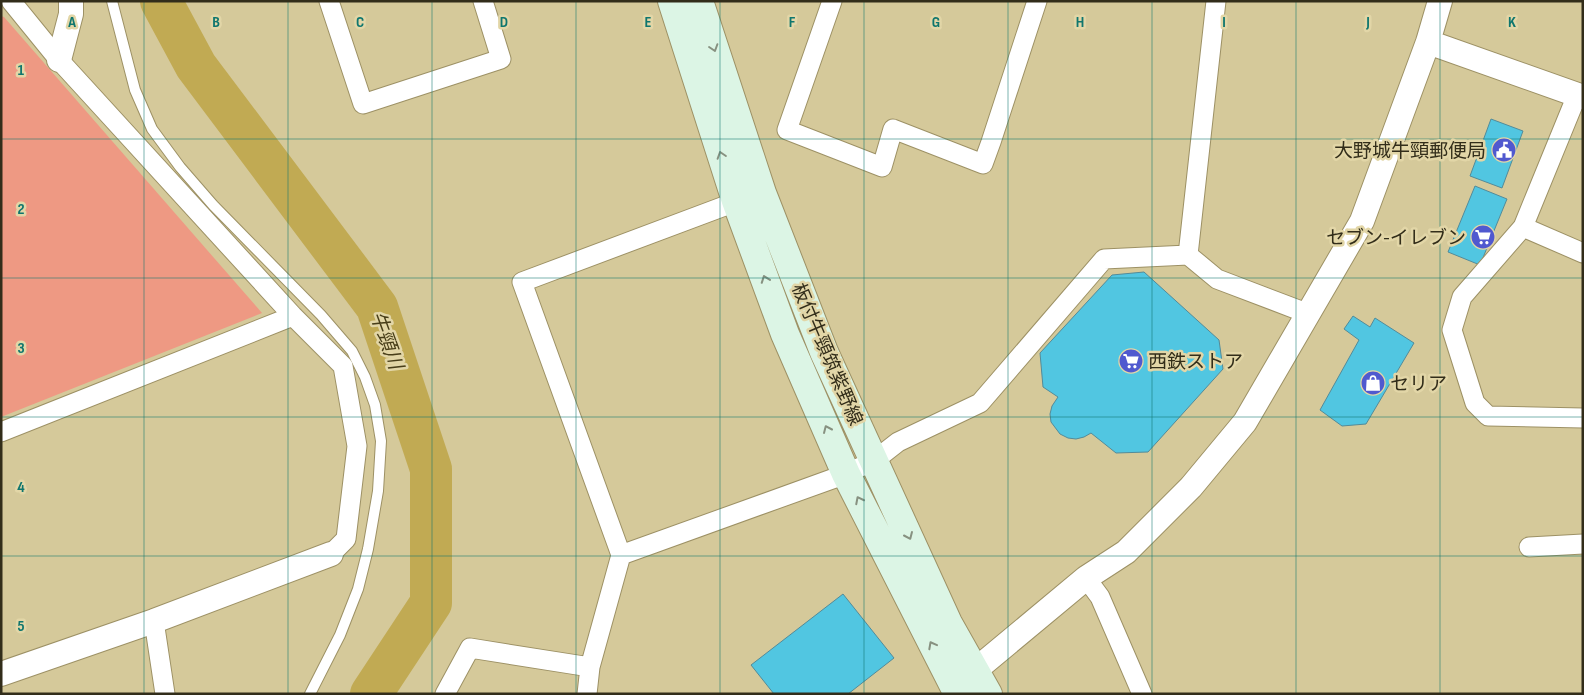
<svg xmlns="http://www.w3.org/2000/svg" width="1584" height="695" font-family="'Sofia Sans Condensed','Noto Sans JP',sans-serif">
  <rect width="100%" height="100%" fill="#d5c99a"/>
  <path fill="#ee9983" d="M1 16 4 17 262 313 1 417Z"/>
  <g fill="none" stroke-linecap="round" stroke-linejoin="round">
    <path stroke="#c1aa53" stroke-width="42" d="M161 1 196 66 377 307 431 469V603L371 694"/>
  </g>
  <path fill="#51c6e1" stroke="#538b99" d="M1491 119 1523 131 1502 188 1470 176Z
    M1475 186 1507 199 1480 265 1448 252Z
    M1144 272 1219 340 1223 369 1148 452 1116 453 1091 433 1084 437 1076 439 1068 438 1060 434 1051 422 1050 414 1052 406 1058 397 1043 387 1040 353 1112 275Z
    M1353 316 1370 327 1375 318 1414 343 1366 424 1342 426 1320 410 1359 340 1344 329Z
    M843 594 894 658 848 694H774L751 665Z"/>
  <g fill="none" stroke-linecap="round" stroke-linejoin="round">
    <defs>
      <path id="service" d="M112 1 135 90 152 129 180 167 213 205 321 315 352 351 365 377 375 405 381 441 378 491 368 549 358 589 340 635 310 694"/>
      <path id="minor" d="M11 1 59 60 293 316 343 366 357 446 346 539 331 554
        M329 1 363 104 501 59 483 1
        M832 1 787 130 882 167 893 129 983 164 991 142 1037 1
        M1577 95 1523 227 1462 297 1452 330 1475 403 1488 416 1583 418
        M746 198 522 282 621 555 846 474 875 460 898 442 980 403 1104 259 1188 255 1217 279 1309 314
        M1523 227 1583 253
        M1188 255 1216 1
        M1 432 293 316
        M1529 547 1583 544
        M1086 578 1100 597 1142 694
        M154 621 165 694
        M445 694 470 648 590 667
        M587 694 590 667 621 555"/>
      <path id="tertiary" d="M1428 42 1583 97
        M59 60 71 14V1
        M1 674 154 621 331 554
        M961 682 1086 578 1126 552 1191 487 1245 422 1362 221 1428 42 1440 1"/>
      <path id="secondary" d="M672 1 736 201 785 334 846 474 958 694
        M699 1 762 193 824 352 948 623 988 694"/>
    </defs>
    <use href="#service" stroke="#9d9165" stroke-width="12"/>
    <use href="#minor" stroke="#9d9165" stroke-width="21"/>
    <use href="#tertiary" stroke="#9d9165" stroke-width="26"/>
    <use href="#secondary" stroke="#9d9165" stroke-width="30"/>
    <use href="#service" stroke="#fff" stroke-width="10"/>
    <use href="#minor" stroke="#fff" stroke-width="19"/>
    <use href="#tertiary" stroke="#fff" stroke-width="24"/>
    <use href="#secondary" stroke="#dcf5e5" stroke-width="28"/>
  </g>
  <defs><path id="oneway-chevron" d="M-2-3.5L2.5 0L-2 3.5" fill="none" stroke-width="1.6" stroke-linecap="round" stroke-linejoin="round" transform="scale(1.25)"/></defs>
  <g stroke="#879180">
    <use href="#oneway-chevron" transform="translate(714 48) rotate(72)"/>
    <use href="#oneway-chevron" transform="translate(721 155) rotate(-108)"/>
    <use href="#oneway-chevron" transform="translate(765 279) rotate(-110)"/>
    <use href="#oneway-chevron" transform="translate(827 429) rotate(-114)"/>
    <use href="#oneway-chevron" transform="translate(859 500) rotate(-117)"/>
    <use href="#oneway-chevron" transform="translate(909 536) rotate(66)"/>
    <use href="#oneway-chevron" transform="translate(932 645) rotate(-118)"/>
  </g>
  <path fill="none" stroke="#0f766e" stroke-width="1" stroke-opacity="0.55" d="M144 1V694M288 1V694M432 1V694M576 1V694M720 1V694M864 1V694M1008 1V694M1152 1V694M1296 1V694M1440 1V694M1 139H1583M1 278H1583M1 417H1583M1 556H1583"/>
  <defs>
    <symbol id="civic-disc" viewBox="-11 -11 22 22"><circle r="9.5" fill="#5059cf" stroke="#e2d6a7"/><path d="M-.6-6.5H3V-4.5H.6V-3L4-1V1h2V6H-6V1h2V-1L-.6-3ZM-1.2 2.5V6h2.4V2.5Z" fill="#fff"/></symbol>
    <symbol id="supermarket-disc" viewBox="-11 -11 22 22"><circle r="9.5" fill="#5059cf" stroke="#e2d6a7"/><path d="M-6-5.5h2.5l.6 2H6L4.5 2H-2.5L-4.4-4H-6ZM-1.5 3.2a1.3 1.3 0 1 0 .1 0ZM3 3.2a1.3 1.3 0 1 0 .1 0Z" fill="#fff"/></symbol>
    <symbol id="shop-disc" viewBox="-11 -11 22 22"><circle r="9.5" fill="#5059cf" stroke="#e2d6a7"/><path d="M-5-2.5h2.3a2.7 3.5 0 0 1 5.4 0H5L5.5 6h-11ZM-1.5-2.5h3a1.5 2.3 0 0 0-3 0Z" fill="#fff"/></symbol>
  </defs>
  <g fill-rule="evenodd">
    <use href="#civic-disc" x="1490" y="136" width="28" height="28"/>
    <use href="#supermarket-disc" x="1469" y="223" width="28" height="28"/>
    <use href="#supermarket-disc" x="1117" y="347" width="28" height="28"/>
    <use href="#shop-disc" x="1359" y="369" width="28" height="28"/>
  </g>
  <g text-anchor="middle" stroke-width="5" stroke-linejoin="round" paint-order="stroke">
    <g font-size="19" fill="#322d1a" stroke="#e2d6a7" text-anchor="end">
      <text x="1486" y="157">大野城牛頸郵便局</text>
      <text x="1466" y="244">セブン-イレブン</text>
      <text x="1148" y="368" text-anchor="start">西鉄ストア</text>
      <text x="1390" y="390" text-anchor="start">セリア</text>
    </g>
    <g font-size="19" fill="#322d1a" stroke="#e2d6a7">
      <text transform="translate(828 354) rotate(67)" y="7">板付牛頸筑紫野線</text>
    </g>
    <g font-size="20" font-style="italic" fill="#483e19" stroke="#e2d6a7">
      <text transform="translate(387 340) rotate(70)" y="7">牛頸川</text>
    </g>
  </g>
  <g font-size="16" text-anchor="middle" font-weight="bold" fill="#0f766e" stroke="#e2d6a7" stroke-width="5" stroke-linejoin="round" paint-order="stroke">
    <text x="72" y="27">A</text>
    <text x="216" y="27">B</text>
    <text x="360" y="27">C</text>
    <text x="504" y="27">D</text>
    <text x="648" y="27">E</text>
    <text x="792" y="27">F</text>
    <text x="936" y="27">G</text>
    <text x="1080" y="27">H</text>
    <text x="1224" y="27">I</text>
    <text x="1368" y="27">J</text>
    <text x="1512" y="27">K</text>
    <text x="21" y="75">1</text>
    <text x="21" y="214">2</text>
    <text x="21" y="353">3</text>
    <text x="21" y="492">4</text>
    <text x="21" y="631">5</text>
  </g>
  <rect width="1584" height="695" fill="none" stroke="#322d1a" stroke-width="5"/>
</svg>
